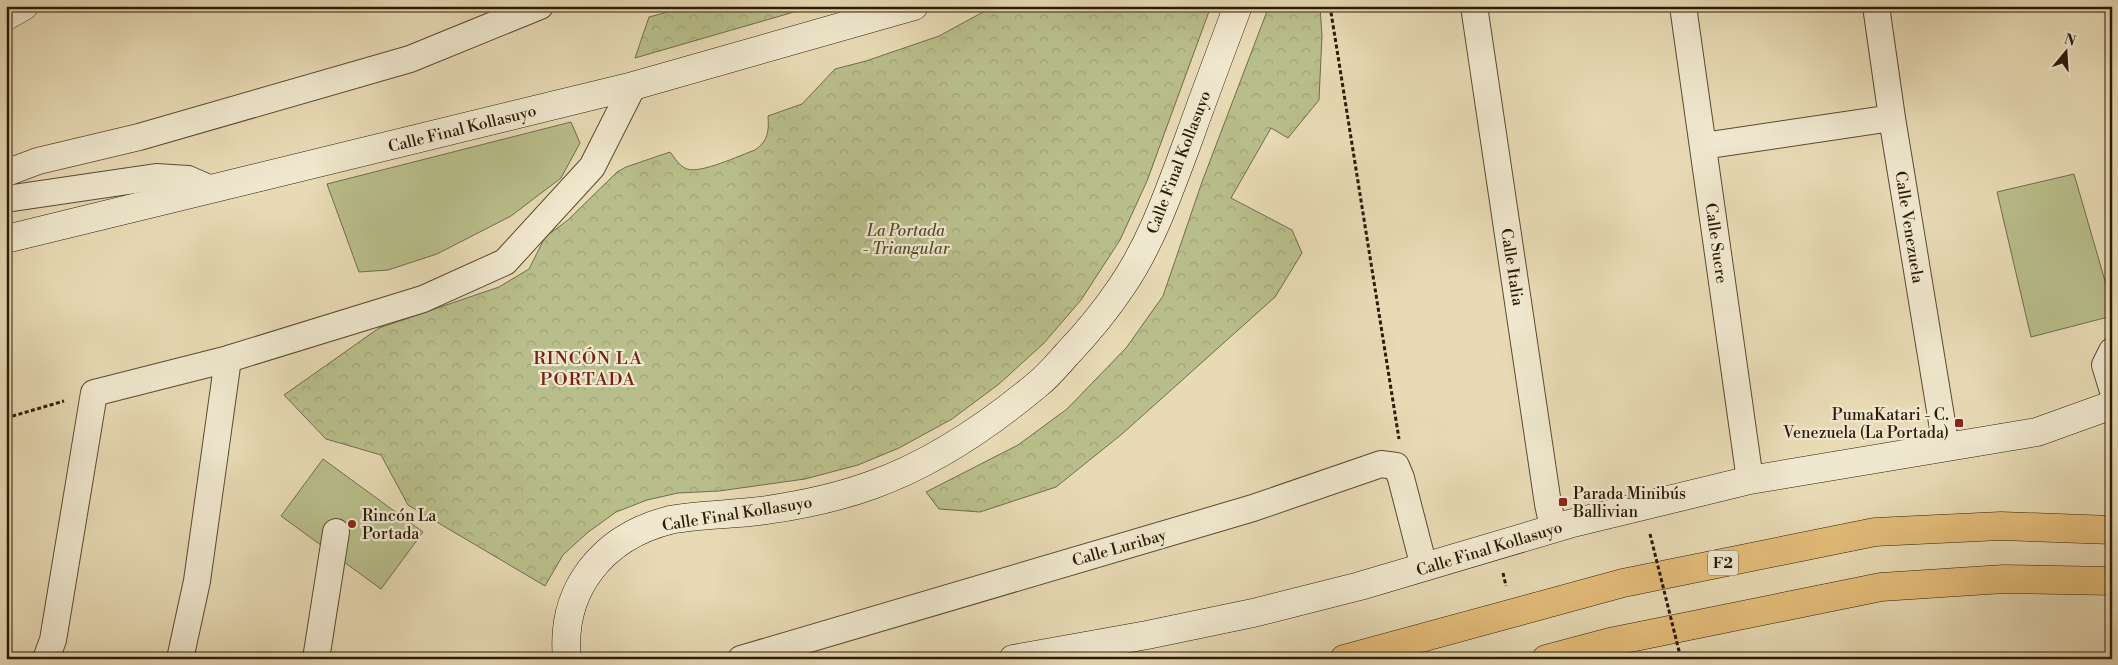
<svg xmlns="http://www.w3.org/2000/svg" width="2118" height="665" font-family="'Libre Bodoni',serif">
  <defs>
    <pattern id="forest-crowns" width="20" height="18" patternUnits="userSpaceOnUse" patternTransform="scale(1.25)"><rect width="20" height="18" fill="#b8be8b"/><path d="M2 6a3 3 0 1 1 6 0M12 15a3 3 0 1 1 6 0" fill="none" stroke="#9ea376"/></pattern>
  </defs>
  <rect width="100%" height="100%" fill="#e7dab4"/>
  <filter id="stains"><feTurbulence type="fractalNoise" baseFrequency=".004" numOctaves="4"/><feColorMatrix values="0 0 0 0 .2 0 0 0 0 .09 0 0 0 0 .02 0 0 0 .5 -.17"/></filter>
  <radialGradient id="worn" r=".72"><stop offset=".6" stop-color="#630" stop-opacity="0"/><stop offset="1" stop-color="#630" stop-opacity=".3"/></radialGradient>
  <path fill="url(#forest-crowns)" stroke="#726c49" d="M691 6H838L794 12 635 58 649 17Z
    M994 6H1211L1147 181 1120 240 1081 300 1044 343 999 384 952 419 899 448 858 465 805 479 719 491 678 493 647 500 616 512 587 533 563 555 545 586 408 505 381 455 326 439 284 395 379 328 499 287 529 269 545 237 568 220 617 172 626 167 670 152C675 158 679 166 687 169 700 174 741 155 755 150 768 141 769 131 768 116L802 104 835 69 866 61 939 36Z
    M1269 6H1320L1322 36 1319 100 1288 138 1271 128 1231 198 1292 230 1302 253 1275 297 1122 434 1056 487 980 512 939 509 926 492 1018 445 1067 409 1126 348 1163 296 1202 182Z"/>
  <path fill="#b8be8b" stroke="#726c49" d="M571 122 580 143 561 178 511 216 437 254 388 270 359 272 327 184Z
    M2074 174 2112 305V316L2031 337 1997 192Z
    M323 459 423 532 381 589 281 516Z"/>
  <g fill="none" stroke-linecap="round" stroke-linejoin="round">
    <defs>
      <path id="minor" d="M1474 6 1548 504 1553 527
        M1683 6 1750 480
        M1876 6 1892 118 1946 447
        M1703 146 1892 118
        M6 173 38 161 139 137 410 59 540 6
        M6 199 156 177 188 179 211 189
        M2112 351 2105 365 2112 388
        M46 659 53 640 94 393 228 359 423 299 505 262 592 167 633 86
        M180 659 197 581 228 359
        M316 659 336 532
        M741 659 1253 508 1381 464 1396 466 1401 478 1424 567"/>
      <path id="tertiary" d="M6 16 24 6"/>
      <path id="secondary" d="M6 239 633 86 914 6
        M567 659C560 589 603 537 670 520 699 514 737 515 767 510 802 505 839 497 872 485 934 463 989 425 1038 384 1049 375 1058 364 1067 354 1087 333 1106 310 1122 286 1152 242 1169 191 1188 141 1204 96 1221 51 1238 6
        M1013 659 1147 635 1253 613 1360 586 1569 524 1750 480 2037 432 2112 405"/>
      <path id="motorway" d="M1344 659 1623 583 1875 532 2001 526 2112 530
        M1546 659 1610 642 1881 587 2004 579 2112 581"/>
    </defs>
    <use href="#minor" stroke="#5c4a32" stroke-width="28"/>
    <use href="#tertiary" stroke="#5c4a32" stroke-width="29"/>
    <use href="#secondary" stroke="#2d1a07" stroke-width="29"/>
    <use href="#motorway" stroke="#2d1a07" stroke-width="29"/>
    <path stroke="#2d1a07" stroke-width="3" stroke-dasharray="4 2.5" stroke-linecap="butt" d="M1330 6 1399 439
      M6 418 64 401
      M1503 573 1506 586
      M1694 659 1701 657V659"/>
    <use href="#minor" stroke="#efe7ce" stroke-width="26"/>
    <use href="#tertiary" stroke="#efe7ce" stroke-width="28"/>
    <use href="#secondary" stroke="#efe7ce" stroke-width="28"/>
    <use href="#motorway" stroke="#e4bd7a" stroke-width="28"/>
    <path stroke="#2d1a07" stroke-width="3" stroke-dasharray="4 2.5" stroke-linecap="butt" d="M1650 534 1681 659"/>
  </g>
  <g fill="#8f2418" stroke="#efe7ce" stroke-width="2">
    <rect x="1954" y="418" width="10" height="10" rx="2.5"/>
    <rect x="1558" y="497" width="10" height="10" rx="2.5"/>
    <circle cx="352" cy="524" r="5"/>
  </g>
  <g text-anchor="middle" stroke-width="4.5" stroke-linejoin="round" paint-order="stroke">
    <rect fill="#efe7ce" stroke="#675843" stroke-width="1" x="1708" y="550.5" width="30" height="25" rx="4"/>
    <g font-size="15" font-weight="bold" fill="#2d1a07">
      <text x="1723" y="568">F2</text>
    </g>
    <g font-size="16" fill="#2d1a07" stroke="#efe7ce">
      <text transform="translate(462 128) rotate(-14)" y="6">Calle Final Kollasuyo</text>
      <text transform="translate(1178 162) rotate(-69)" y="6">Calle Final Kollasuyo</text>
      <text transform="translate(1910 227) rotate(81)" y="6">Calle Venezuela</text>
      <text transform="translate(1717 243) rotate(82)" y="6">Calle Sucre</text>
      <text transform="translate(1513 267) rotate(81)" y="6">Calle Italia</text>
      <text transform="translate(737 513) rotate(-9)" y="6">Calle Final Kollasuyo</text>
      <text transform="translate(1119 547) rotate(-16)" y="6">Calle Luribay</text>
      <text transform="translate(1489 548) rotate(-17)" y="6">Calle Final Kollasuyo</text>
    </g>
    <g font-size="16" font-style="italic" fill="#574b2f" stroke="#efe7ce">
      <text x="906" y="236">La Portada<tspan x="906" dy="18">- Triangular</tspan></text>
    </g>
    <g font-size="16" fill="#2d1a07" stroke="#efe7ce" text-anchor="start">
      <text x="1949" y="420" text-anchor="end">PumaKatari - C.<tspan x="1949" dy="18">Venezuela (La Portada)</tspan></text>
      <text x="1573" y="499">Parada Minibús<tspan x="1573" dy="18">Ballivian</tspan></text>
      <text x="362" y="521">Rincón La<tspan x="362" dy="18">Portada</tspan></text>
    </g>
    <g font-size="18" letter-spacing="1" fill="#7a1f14" stroke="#efe7ce">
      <text x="588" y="364">RINCÓN LA<tspan x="588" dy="21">PORTADA</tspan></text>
    </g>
  </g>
  <rect width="2118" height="665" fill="none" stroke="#e7dab4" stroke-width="25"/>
  <rect x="8" y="8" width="2103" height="650" fill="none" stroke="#2d1a07" stroke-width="2.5"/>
  <rect x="12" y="12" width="2093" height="640" fill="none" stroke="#2d1a07"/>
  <g transform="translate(2066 52) rotate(18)" stroke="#efe7ce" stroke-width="4" paint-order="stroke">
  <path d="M0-4L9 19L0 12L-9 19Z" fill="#2d1a07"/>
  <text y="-8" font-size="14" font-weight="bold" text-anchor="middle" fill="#2d1a07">N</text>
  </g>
  <rect width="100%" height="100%" filter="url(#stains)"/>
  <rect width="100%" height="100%" fill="url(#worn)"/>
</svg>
